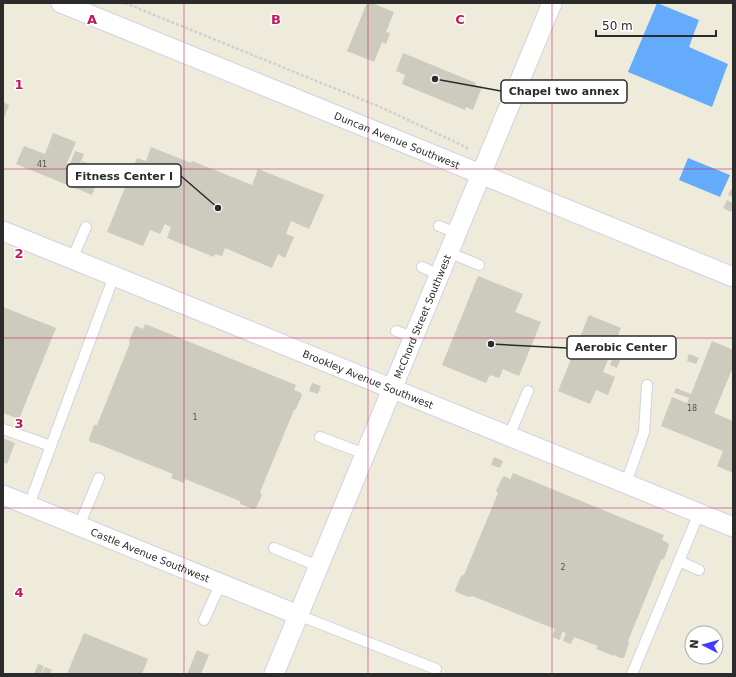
<svg xmlns="http://www.w3.org/2000/svg" width="736" height="677" font-family="'DejaVu Sans',sans-serif">
  <rect width="100%" height="100%" fill="#eeebdb"/>
  <path fill="#64acfb" d="M657 3 699 20 689 47 728 64 712 107 628 72Z
    M688 158 730 175 720 197 679 180Z"/>
  <path fill="#cdcabe" d="M367 3H372L394 12 386 32 390 33 386 44 382 42 374 62 347 51Z
    M403 53 476 83 475 85 482 87 473 110 466 107 465 110 402 84 405 75 396 71Z
    M3 102 9 105 3 121Z
    M53 133 76 142 67 163 70 164 75 151 84 154 78 168H79L82 161 90 165 88 172 99 176 92 195 16 164 24 146 45 154Z
    M151 147 191 163 192 161 252 185 258 169 324 195 309 229 291 221 286 234 294 237 285 258 278 254 272 268 225 248 222 256 215 254 214 257 167 238 171 227 165 224 160 234 150 230 143 246 107 232 137 158 146 161Z
    M731 189 733 190V197L728 195Z
    M727 200 733 203 731 212 723 208Z
    M478 276 523 294 515 312 541 322 519 376 503 369 499 378 490 375 486 383 442 365Z
    M3 307 56 328 19 419 3 413Z
    M589 315 621 328 603 372 615 377 608 395 596 390 590 404 558 391Z
    M145 324 296 385 294 390 301 393 302 395 296 409 294 410 260 492 262 495 256 508 254 509 240 504V501L185 479 184 483 171 478 173 474 98 444 90 442 89 439 94 425H97L130 343 129 341 135 327 136 326 143 329Z
    M712 341 733 350V367L714 413 733 421V473L717 466 723 451 661 426 672 397 687 403 689 398 674 393 676 388 691 394Z
    M689 354 699 358 696 364 687 361Z
    M613 357 620 360 617 368 610 365Z
    M312 383 321 386 318 394 309 391Z
    M3 438 15 443 7 464 3 462Z
    M494 457 503 461 500 468 491 465Z
    M513 473 664 535 662 540 668 543 669 545 664 559 661 560 628 641 629 643 624 658H621L616 656 614 654V656L596 649 598 646 574 637 571 644 563 641 566 633 562 632 560 640 552 637 555 629 472 596 469 597 456 592 455 590 461 576 464 575 498 493 496 491 502 478 504 476 509 478 510 480Z
    M84 633 148 659 142 674H67Z
    M197 650 209 655 201 674H187Z
    M38 664 44 666 41 674H34Z
    M45 667 52 670 50 674H42Z"/>
  <g fill="none" stroke-linecap="round" stroke-linejoin="round">
    <defs>
      <path id="lane" d="M439 226 456 233
        M448 252 479 265
        M72 259 86 227
        M422 267 439 275
        M396 331 413 337
        M3 429 51 446
        M509 436 528 391
        M320 437 365 454
        M626 483 644 432 647 385
        M29 505 114 276
        M79 526 99 478
        M274 548 318 566
        M679 561 699 570
        M298 615 436 669
        M204 620 221 583
        M632 674 699 513"/>
      <g id="street">
        <path id="s1" d="M61 3 733 277"/>
        <path id="s2" d="M3 231 733 527"/>
        <path id="s3" d="M3 495 298 615"/>
        <path id="s4" d="M274 674 552 3"/>
      </g>
    </defs>
    <use href="#lane" stroke="#d2d0e5" stroke-width="12"/>
    <use href="#street" stroke="#d2d0e5" stroke-width="21"/>
    <path stroke="#d0d0d0" stroke-width="2.5" stroke-dasharray="3 2" stroke-linecap="butt" d="M125 3 378 106 466 147 468 150"/>
    <use href="#lane" stroke="#fff" stroke-width="10"/>
    <use href="#street" stroke="#fff" stroke-width="19"/>
  </g>
  <path fill="none" stroke="#c2185b" stroke-width="1" stroke-opacity="0.55" d="M184 3V674M368 3V674M552 3V674M3 169H733M3 338H733M3 508H733"/>
  <g text-anchor="middle" stroke-width="3" stroke-linejoin="round" paint-order="stroke">
    <g font-size="8" fill="#545350">
      <text x="42" y="167">41</text>
      <text x="692" y="411">18</text>
      <text x="195" y="420">1</text>
      <text x="563" y="570">2</text>
    </g>
    <g font-size="10" fill="#2b2b2b" stroke="#fff">
      <text dy="4" stroke="none"><textPath href="#s1" startOffset="363">Duncan Avenue Southwest</textPath></text>
      <text dy="4" stroke="none"><textPath href="#s4" startOffset="387">McChord Street Southwest</textPath></text>
      <text dy="4" stroke="none"><textPath href="#s2" startOffset="394">Brookley Avenue Southwest</textPath></text>
      <text dy="4" stroke="none"><textPath href="#s3" startOffset="159">Castle Avenue Southwest</textPath></text>
    </g>
  </g>
  <g font-size="13" text-anchor="middle" font-weight="bold" fill="#c2185b" stroke="#fff" stroke-width="3" stroke-linejoin="round" paint-order="stroke">
    <text x="92" y="24">A</text>
    <text x="276" y="24">B</text>
    <text x="460" y="24">C</text>
    <text x="19" y="89">1</text>
    <text x="19" y="258">2</text>
    <text x="19" y="428">3</text>
    <text x="19" y="597">4</text>
  </g>
  <path fill="none" stroke="#2b2b2b" stroke-width="1.5" d="M435 79L501 91M218 208L181 176M491 344L567 348"/>
  <g fill="#2b2b2b" stroke="#fff" stroke-width="1.5">
    <circle cx="435" cy="79" r="4"/>
    <circle cx="218" cy="208" r="4"/>
    <circle cx="491" cy="344" r="4"/>
  </g>
  <g fill="#fff" stroke="#2b2b2b" stroke-width="1.5">
    <rect x="501" y="80" width="126" height="23" rx="4"/>
    <rect x="67" y="164" width="114" height="23" rx="4"/>
    <rect x="567" y="336" width="109" height="23" rx="4"/>
  </g>
  <g font-size="11" text-anchor="middle" font-weight="bold" fill="#2b2b2b">
    <text x="564" y="95">Chapel two annex</text>
    <text x="124" y="180">Fitness Center I</text>
    <text x="621" y="351">Aerobic Center</text>
  </g>
  <rect width="736" height="677" fill="none" stroke="#2b2b2b" stroke-width="8"/>
  <g transform="translate(704 645) rotate(276)"><circle r="19" fill="#ffffff" stroke="#aaaaaa"/>
  <path d="M0-3L7 15L0 10L-7 15Z" fill="#4538ff"/>
  <text y="-6" font-size="11" font-weight="bold" text-anchor="middle" fill="#2b2b2b">N</text>
  </g>
  <path d="M596 30v6h120v-6" fill="none" stroke="#2b2b2b" stroke-width="2"/>
  <text x="602" y="30" font-size="12" fill="#2b2b2b" stroke="#ffffff" stroke-width="3" paint-order="stroke">50 m</text>
</svg>
